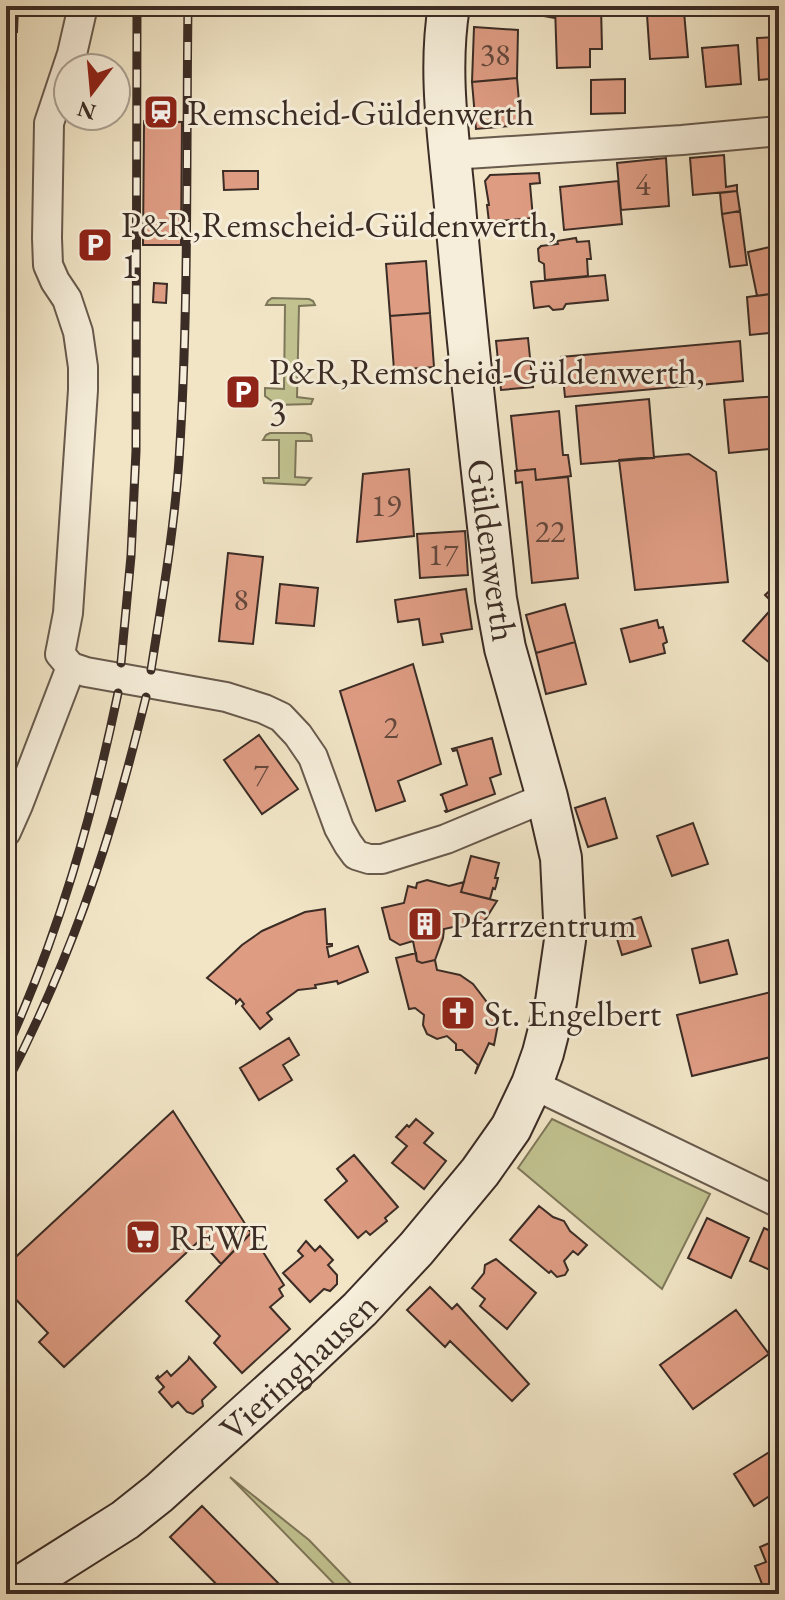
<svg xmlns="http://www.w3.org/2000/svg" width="785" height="1600" font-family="'EB Garamond',serif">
  <rect width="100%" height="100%" fill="#f1e5c6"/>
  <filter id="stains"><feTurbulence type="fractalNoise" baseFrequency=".0025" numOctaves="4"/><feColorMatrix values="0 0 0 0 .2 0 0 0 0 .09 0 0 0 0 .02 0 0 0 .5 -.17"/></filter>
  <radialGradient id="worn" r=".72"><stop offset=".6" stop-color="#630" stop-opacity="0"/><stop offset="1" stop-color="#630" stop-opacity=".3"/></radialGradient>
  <path fill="#c1c290" stroke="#7e775a" stroke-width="2" d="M272 298 309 299 313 301 315 305 299 306 297 397 313 399 311 404 277 405 265 396V388L284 389 285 305H266L268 301Z
    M270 433H305L311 435 312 441H296L295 477 311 478 305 485 264 483 263 478H279V440H263L266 435Z
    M552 1119 710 1194 662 1289 518 1168Z
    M230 1477 309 1540 361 1594H344Z"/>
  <path fill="#de9c83" stroke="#3b2c25" stroke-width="2" d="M6 6H18L17 32H6Z
    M489 6H555V18Z
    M555 6H601L602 49H590V67L557 68Z
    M658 6H684V12L659 14Z
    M684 12 688 57 650 59 647 15Z
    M474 27 518 30 517 78 472 82Z
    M779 37V78L759 80 757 38Z
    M738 45 741 84 706 87 702 48Z
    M517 78 521 125 476 129 472 82Z
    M625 79V113L591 114V80Z
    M144 121 182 122 181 245H143Z
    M724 155 726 187 737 185V191L693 195 690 158Z
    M666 158 669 206 621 210 617 163Z
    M223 171H258V189L224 190Z
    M539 173 540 183 530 184 533 218 489 222 487 205H489L485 181 490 175Z
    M618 181 622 224 564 230 560 187Z
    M737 191 740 211 722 214 720 193Z
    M740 211 747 265 730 267 722 214Z
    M779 217V263L770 218Z
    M576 238 577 242 589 241 591 259H587L588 276 545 280 544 264 539 261 538 249 541 246 558 244 557 241Z
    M770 247 773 254 777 253 779 263V293L757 296 748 252Z
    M426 261 430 313 390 316 386 264Z
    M605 275 608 300 566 304 563 309 553 310 549 306 534 308 531 282Z
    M154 283 167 284 166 303 153 302Z
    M779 293V332L750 335 747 297Z
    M430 313 434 367 394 370 390 316Z
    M528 338 533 387 501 390 496 341Z
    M740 341 743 381 565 397 561 357Z
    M779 396V448L729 453 724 400Z
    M649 399 654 458 581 464 576 406Z
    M559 411 563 455H568L571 476 536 480 535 469 517 471 511 416Z
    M689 454 716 472 728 582 635 590 619 460Z
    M409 469 414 536 357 542 363 474Z
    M535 469 536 480 568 477 578 578 532 583 522 482 516 483 515 471Z
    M465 531 468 575 420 578 417 534Z
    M228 553 263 557 253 644 219 641Z
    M779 582V664L776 668 743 641 775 605 765 595Z
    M280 584 318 588 314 626 276 623Z
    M466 589 472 629 441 634 443 642 423 645 419 619 398 622 395 600Z
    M565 604 575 642 536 653 526 615Z
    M657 620 659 628 663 627 667 642 663 644 665 653 630 662 621 629Z
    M575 642 586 684 546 694 536 653Z
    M413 664 441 764 398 781 405 801 376 811 340 691Z
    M259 735 298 789 262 814 224 760Z
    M492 738 501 774 490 778 495 794 446 812 445 811 447 810 442 795H440L467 785 457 750 453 751 452 749Z
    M605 798 617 838 588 847 575 808Z
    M693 823 708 864 672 876 657 836Z
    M471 856 499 863 495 878H498L496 886 495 889 493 888 490 899 461 892Z
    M427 880 449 886 464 882 461 892 497 901 485 920 444 929 443 938 435 960 422 963 417 961 413 941 400 945 390 939 382 908 404 903 408 886 416 888 417 883Z
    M325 909 327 944H332V946L327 947 329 957 358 946 368 972 338 984 337 981 315 985 316 988 298 990 267 1013 272 1019 260 1029 242 1006 244 1004 240 999 236 1003V1000L207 978 242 945 262 931 305 912Z
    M641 917 651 946 622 955 613 926Z
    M728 940 737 974 700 983 692 949Z
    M416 953 417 961 422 963 435 960 437 970 460 975 473 984 486 1001 489 1011 500 1014 494 1045 489 1043 475 1074 478 1065 462 1050H456V1044L447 1036 437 1039 427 1034 423 1025 424 1015 415 1008 409 1009 396 958Z
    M779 990V1055L692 1076 677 1015Z
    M289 1038 299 1055 283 1065 292 1080 259 1100 240 1068Z
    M173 1111 251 1233 221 1264 200 1240 64 1367 39 1342 48 1333 6 1289V1266Z
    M416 1119 433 1133 424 1143 446 1161 424 1189 392 1163 407 1146 396 1137 407 1125 409 1127Z
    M354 1155 398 1207 385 1218 387 1221 370 1235 366 1231 358 1238 325 1200 347 1181 337 1169Z
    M539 1206 553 1217 564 1221 570 1231 587 1245 578 1255 573 1251 564 1261 568 1270 565 1275 557 1277 551 1271 549 1273 510 1240Z
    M707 1218 749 1238 731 1278 688 1258Z
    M764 1228 779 1235V1274L750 1261Z
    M251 1233 284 1285 279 1289 283 1296 270 1307 290 1329 242 1373 214 1343 220 1336 186 1301Z
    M306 1241 315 1251 320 1246 333 1260 328 1265 337 1275V1284L330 1291 324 1289 310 1302 283 1273 303 1256 298 1251Z
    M496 1259 536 1293 507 1329 480 1306 485 1299 472 1288 484 1273 485 1265Z
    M430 1287 452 1309 457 1304 529 1384 512 1401 450 1341 445 1347 407 1310Z
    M736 1310 769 1354 693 1409 660 1365Z
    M189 1357 216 1387 202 1400 203 1406 193 1414 187 1412 178 1402 172 1407 159 1392 164 1387 156 1378 158 1376 159 1378 167 1371 171 1376 188 1360Z
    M779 1446V1490L754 1506 734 1474Z
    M202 1506 289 1594H226L170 1537Z
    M779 1539V1594H766L755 1566 766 1562 760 1547Z"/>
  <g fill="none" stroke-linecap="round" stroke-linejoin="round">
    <defs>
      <path id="minor" d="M83 6 72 54 49 123 47 238 48 265 55 281 67 299 78 332 83 367V390L68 613 60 654 71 667 86 672 226 697 264 709 281 717 298 735 313 757 339 828 348 844 356 855 369 859H382L446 839 547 797
        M450 155 682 140 779 131
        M6 832 18 805 71 667
        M532 1084 779 1203"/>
      <g id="secondary">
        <path id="s1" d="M8 1594 125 1520 159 1493 305 1361 360 1309 416 1249 480 1172 511 1128 532 1084 543 1053 556 1002 565 940 561 858 547 797 505 648 496 599C482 468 466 337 455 206 449 140 438 72 449 6"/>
      </g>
    </defs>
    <use href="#minor" stroke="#685a4d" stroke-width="32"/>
    <use href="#secondary" stroke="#3b2c25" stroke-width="44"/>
    <use href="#minor" stroke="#f6eeda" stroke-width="28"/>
    <use href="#secondary" stroke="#f6eeda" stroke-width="40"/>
    <defs>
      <path id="rail" d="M121 663 131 556 136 451 137 6
        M151 670C162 600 174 531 179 460 189 309 186 157 188 6
        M6 1050C59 934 92 818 118 693
        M6 1084C54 992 93 892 121 792 130 761 138 729 146 697"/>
    </defs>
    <use href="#rail" stroke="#3b2c25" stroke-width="9"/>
    <use href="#rail" stroke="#f6eeda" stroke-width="6" stroke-dasharray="18" stroke-linecap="butt"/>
  </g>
  <defs>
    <symbol id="station-square" viewBox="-11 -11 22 22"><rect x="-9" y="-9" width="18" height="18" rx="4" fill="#8f2418" stroke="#f6eeda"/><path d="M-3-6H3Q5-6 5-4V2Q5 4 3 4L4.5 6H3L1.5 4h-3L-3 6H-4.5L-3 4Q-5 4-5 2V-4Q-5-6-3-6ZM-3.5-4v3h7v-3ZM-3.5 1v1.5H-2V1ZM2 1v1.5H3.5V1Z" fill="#fff"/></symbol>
    <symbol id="parking-square" viewBox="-11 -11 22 22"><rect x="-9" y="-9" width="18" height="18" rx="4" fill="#8f2418" stroke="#f6eeda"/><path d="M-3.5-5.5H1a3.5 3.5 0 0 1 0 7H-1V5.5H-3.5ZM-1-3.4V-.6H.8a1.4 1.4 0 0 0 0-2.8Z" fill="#fff"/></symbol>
    <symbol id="building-square" viewBox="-11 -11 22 22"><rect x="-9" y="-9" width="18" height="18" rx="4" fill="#8f2418" stroke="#f6eeda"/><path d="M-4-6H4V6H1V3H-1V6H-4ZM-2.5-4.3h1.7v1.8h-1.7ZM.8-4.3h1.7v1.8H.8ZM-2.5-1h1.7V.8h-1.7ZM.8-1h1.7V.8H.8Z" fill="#fff"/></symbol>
    <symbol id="church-square" viewBox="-11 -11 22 22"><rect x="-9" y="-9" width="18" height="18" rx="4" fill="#8f2418" stroke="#f6eeda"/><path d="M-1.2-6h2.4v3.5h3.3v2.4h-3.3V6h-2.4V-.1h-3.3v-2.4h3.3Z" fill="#fff"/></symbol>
    <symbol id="supermarket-square" viewBox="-11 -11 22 22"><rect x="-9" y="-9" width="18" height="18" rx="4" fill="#8f2418" stroke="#f6eeda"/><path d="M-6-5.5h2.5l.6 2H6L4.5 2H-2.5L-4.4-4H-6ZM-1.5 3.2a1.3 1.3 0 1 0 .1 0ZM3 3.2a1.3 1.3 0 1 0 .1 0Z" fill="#fff"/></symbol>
  </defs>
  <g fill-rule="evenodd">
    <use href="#station-square" x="141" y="92" width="40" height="40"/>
    <use href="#parking-square" x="75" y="225" width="40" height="40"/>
    <use href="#parking-square" x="223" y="372" width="40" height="40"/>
    <use href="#building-square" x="405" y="904" width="40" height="40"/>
    <use href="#church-square" x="438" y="993" width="40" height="40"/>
    <use href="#supermarket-square" x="123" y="1217" width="40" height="40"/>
  </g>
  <g text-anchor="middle" stroke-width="6" stroke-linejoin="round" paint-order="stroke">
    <g font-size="32" fill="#64483c">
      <text x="495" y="65">38</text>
      <text x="643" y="195">4</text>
      <text x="386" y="516">19</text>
      <text x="550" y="542">22</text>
      <text x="443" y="565">17</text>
      <text x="241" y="610">8</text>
      <text x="391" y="738">2</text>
      <text x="261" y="785">7</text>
    </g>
    <g font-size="36" fill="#3b2c25" stroke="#f6eeda" text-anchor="start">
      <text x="187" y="125">Remscheid-Güldenwerth</text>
      <text x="121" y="237">P&amp;R,Remscheid-Güldenwerth,<tspan x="121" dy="41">1</tspan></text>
      <text x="269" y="384">P&amp;R,Remscheid-Güldenwerth,<tspan x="269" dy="41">3</tspan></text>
      <text x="451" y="937">Pfarrzentrum</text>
      <text x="484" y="1026">St. Engelbert</text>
      <text x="169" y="1250">REWE</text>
    </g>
    <g font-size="36" fill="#3b2c25" stroke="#f6eeda">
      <text transform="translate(493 550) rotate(82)" y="13">Güldenwerth</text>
      <text dy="13" stroke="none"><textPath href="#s1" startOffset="370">Vieringhausen</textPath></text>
    </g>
  </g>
  <rect width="785" height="1600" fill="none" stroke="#f1e5c6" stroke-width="32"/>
  <rect x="8" y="8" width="769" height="1584" fill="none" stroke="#3b2c25" stroke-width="4"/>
  <rect x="16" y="16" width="753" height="1568" fill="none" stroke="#3b2c25" stroke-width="2"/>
  <g transform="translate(92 92) rotate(196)"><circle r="38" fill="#f6eeda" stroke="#aba092" stroke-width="2"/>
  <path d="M0-6L14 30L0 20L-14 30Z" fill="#8f2418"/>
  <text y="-12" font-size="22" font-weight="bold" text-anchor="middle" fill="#3b2c25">N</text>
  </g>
  <rect width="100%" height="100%" filter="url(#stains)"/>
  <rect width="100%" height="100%" fill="url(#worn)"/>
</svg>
